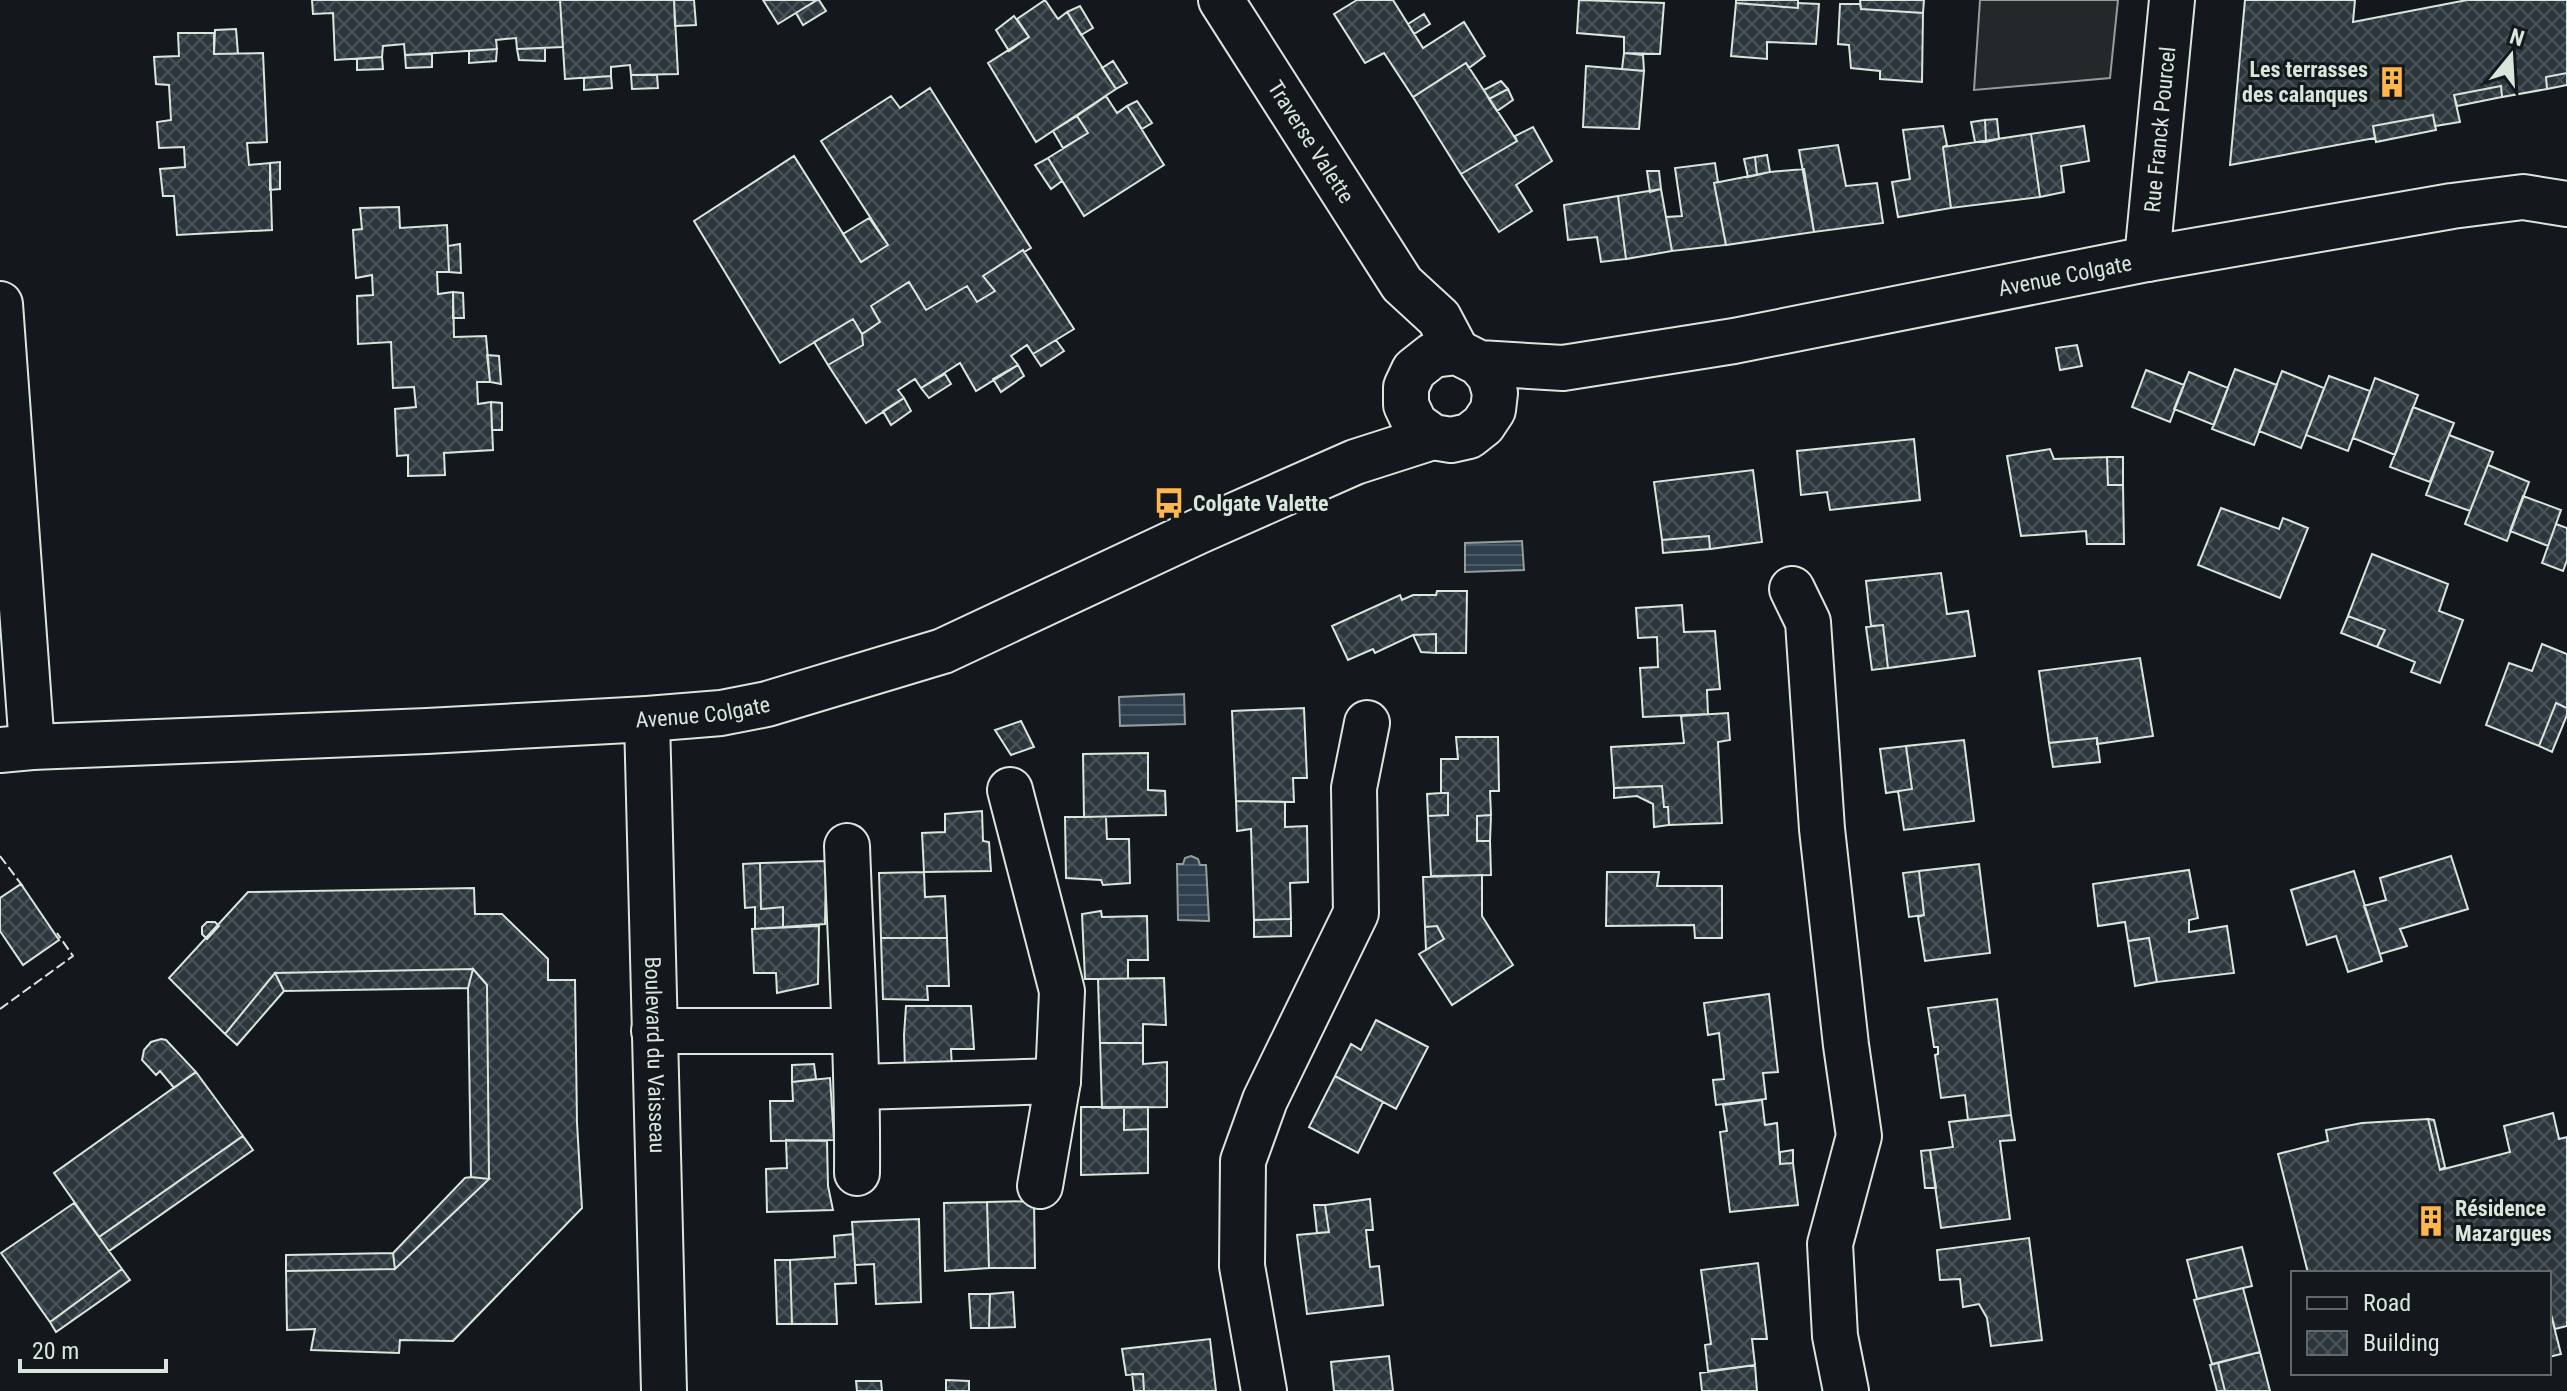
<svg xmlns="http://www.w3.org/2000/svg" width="2567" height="1391" font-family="'Roboto Condensed',sans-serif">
  <defs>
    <pattern id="water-rules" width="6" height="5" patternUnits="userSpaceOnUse" patternTransform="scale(2)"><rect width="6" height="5" fill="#2f3f4d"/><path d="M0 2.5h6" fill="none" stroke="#4c5b66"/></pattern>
    <pattern id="building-cross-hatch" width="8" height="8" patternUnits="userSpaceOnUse" patternTransform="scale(2)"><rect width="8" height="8" fill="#2c363c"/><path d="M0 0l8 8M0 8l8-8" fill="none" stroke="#4a5358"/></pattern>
  </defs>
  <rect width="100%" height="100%" fill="#14181c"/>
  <path fill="#24282b" stroke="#939e99" stroke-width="2" d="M1980 0H2118L2110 78 1974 90Z"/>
  <path fill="url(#water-rules)" stroke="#939e99" stroke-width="2" d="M1522 541 1524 570 1465 572V543Z
    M1184 694 1185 724 1120 726 1119 697Z
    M1191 856 1198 859 1200 865H1206L1209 921 1178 920 1177 864H1183L1185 858Z"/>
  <path fill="url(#building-cross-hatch)" stroke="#d8e6dc" stroke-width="2" d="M312 0H560L563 47 517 49 516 38 496 40 497 49 405 55 404 44 383 46 382 57 335 60 333 13 313 14Z
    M560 0H674L678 74 631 75 630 65 611 67V76L565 79Z
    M674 0H694L696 25 675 26Z
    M763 0H817L778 24Z
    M817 0H819L826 11 803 25 796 13Z
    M1045 0 1058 19 1067 12 1116 89 1036 142 988 63 1029 37 1017 19Z
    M1357 0H1393L1423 48 1464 22 1485 56 1469 68 1466 63 1413 97 1384 53 1365 63 1334 14Z
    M1579 0 1664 3 1660 54 1624 53V37L1577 33Z
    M1736 0H1798V8L1736 3Z
    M1860 0H1924L1923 13 1861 9Z
    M2245 0H2355L2353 22 2467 0H2567V73L2546 77 2547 89 2502 97 2501 86 2454 95 2460 122 2435 126 2433 115 2373 126 2375 138 2230 165Z
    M1736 3 1798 8V3L1819 4 1816 44 1767 42V59L1731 56Z
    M1840 4H1860L1861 9 1923 13 1922 82 1880 79V71L1851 68 1849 45 1838 44Z
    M1080 6 1093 28 1081 35 1067 12Z
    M1424 14 1430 24 1414 34 1408 24Z
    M1014 16 1029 37 1009 51 996 30Z
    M236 29 238 54H214L215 30Z
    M178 33H214V54L263 53 267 142 247 143 249 165 270 163 272 230 177 235 174 196H163L160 169 185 167 184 147 159 148 157 122 171 120 169 85 156 84 154 57 179 56Z
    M545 48V61L519 60 517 49Z
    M497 49 496 61 469 63V51Z
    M1624 53 1643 55 1644 71 1622 69Z
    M432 54V67L406 68 405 55Z
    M382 57 383 69 357 70V59Z
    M1113 61 1127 83 1116 89 1102 68Z
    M1466 63 1517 141 1461 174 1413 97Z
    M1586 66 1644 71 1639 129 1583 127Z
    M2567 73V85L2547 89 2546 77Z
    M631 75H657L658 88 632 89Z
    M611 76 612 88 584 90V78Z
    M1501 81 1508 89 1489 99 1484 90Z
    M2501 86 2502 97 2457 106 2454 95Z
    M930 88 1031 248 1024 252 1023 250 983 276 995 291 977 302 967 286 926 310 909 282 871 306 880 322 862 334 853 319 780 363 694 221 794 156 861 262 888 245 821 141 891 96 900 108Z
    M1508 89 1513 100 1497 111 1489 99Z
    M1106 96 1117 113 1127 106 1164 165 1084 216 1048 158 1088 133 1077 116Z
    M1137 101 1152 123 1142 129 1127 106Z
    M2433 115 2436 130 2376 142 2373 126Z
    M1077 116 1088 133 1063 148 1053 131Z
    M1997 119 1999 139 1986 142 1985 120Z
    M1985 120 1986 142H1975L1971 122Z
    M1943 126 1947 145 1943 147 1951 208 1898 217 1892 182 1910 179 1903 130Z
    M2084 126 2089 161 2061 166 2064 192 2040 197 2031 134Z
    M1533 127 1552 161 1516 185 1532 211 1499 232 1461 174 1517 141 1515 136Z
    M2031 134 2040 197 1951 208 1943 147Z
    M1838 145 1846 186 1877 183 1883 223 1814 232 1799 150Z
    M1767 155 1770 172 1757 175 1755 157Z
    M1755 157 1757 175 1748 177 1744 159Z
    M1048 158 1062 181 1051 189 1035 165Z
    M280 162V189L270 190V163Z
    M1715 163 1718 182 1714 183 1726 245 1672 251 1666 217 1682 216 1675 168Z
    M1804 169 1814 232 1726 245 1714 183 1770 172Z
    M1647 171H1659L1661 189 1650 192Z
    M1661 189 1672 251 1626 259 1618 196Z
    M1618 196 1626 259 1601 262 1597 237 1568 240 1564 205Z
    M399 207 400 228 447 225 449 272H437L438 294 453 292 454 337 486 336 490 382H477L478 404 491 402 493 450 444 453 445 475 408 476V455L397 456 395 409 416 407 414 387 393 388 391 342 358 344 357 296 373 295 372 275 356 278 353 230 362 229 360 208Z
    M869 218 888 245 861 262 843 234Z
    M460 244 461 273 449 272 448 246Z
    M1023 250 1074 329 1033 354 1027 345 1011 356 1018 365 976 391 960 363 921 388 915 379 898 390 904 398 866 423 828 365 863 345 862 334 880 322 871 306 909 282 926 310 967 286 977 302 995 291 983 276Z
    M453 292 463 293 464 318H453Z
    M853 319 862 334 863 345 828 365 814 342Z
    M1056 340 1064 351 1041 366 1033 354Z
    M2077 345 2082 366 2060 370 2056 348Z
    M487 355 499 356 501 384 490 382Z
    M1018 365 1024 376 1001 392 993 379Z
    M2235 369 2277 385 2254 445 2212 429Z
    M2146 370 2184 385 2170 422 2132 407Z
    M2282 371 2324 388 2301 448 2259 431Z
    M2189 372 2228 388 2214 425 2174 409Z
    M945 374 951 384 929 398 921 388Z
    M2329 376 2370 391 2348 451 2306 435Z
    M2375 378 2418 395 2395 455 2353 438Z
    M904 398 911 411 891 425 883 411Z
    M491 402 502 403V430H492Z
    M2413 407 2454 423 2430 482 2390 467Z
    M2449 435 2493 452 2470 511 2426 495Z
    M1914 439 1920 500 1830 510 1827 492 1801 495 1797 451Z
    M2050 449 2054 459 2107 457 2108 485H2123L2124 544H2087L2086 531 2021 536 2007 456Z
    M2107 457H2123V485H2108Z
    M2488 465 2529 482 2507 541 2465 524Z
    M1753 470 1762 542 1710 549 1709 536 1662 540 1654 482Z
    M2523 496 2561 510 2548 546 2510 531Z
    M2221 508 2279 529 2283 518 2308 528 2280 598 2198 565Z
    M2556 524 2567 528V560L2563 571 2542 563Z
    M1709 536 1710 549 1663 553 1662 540Z
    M2372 554 2448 584 2439 611 2463 620 2440 683 2411 672 2415 662 2377 647 2385 630 2348 616Z
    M1941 573 1947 614 1968 611 1975 656 1888 668 1883 625 1871 626 1866 581Z
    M1437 591H1467L1466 653H1436V634L1413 635 1375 653 1373 649 1348 660 1332 626 1400 595 1402 600 1413 595H1436Z
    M1682 605 1684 632 1715 631 1720 689 1707 690 1708 714 1643 717 1640 668 1658 667 1657 637 1638 638 1636 608Z
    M2348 616 2385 630 2377 647 2341 633Z
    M1883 625 1888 668 1872 670 1866 627Z
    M1436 634V653L1421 652 1413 635Z
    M2542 644 2567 654V708L2556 703 2539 746 2486 725 2509 663 2532 671Z
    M2140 658 2153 736 2097 744V738L2049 743 2039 671Z
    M2556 703 2567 708V715L2552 752 2539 746Z
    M1304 708 1307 778H1293L1294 802 1236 801 1232 711Z
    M1728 713 1730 740 1718 742 1722 823 1669 825 1668 807H1664L1662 786 1614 788 1611 747 1684 743 1681 716Z
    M1021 721 1034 747 1011 755 995 730Z
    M1456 737H1498L1499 791H1490L1491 815 1477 816V841H1490L1491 875 1431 876 1428 816 1448 815V793H1441V759H1458Z
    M2097 738 2100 762 2053 767 2049 743Z
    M1964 740 1974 821 1904 830 1898 791 1912 789 1906 746Z
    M1906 746 1912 789 1886 793 1880 749Z
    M1148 753V790L1165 791 1166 815 1084 817 1083 754Z
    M1662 786 1664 807H1668L1669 825 1654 827 1653 804 1637 796 1614 798V788Z
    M1441 793H1448V815L1428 816 1427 794Z
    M1236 801 1285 802V827L1307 826 1308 882 1290 883 1291 919 1254 920 1251 829 1237 831Z
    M982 811 983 841 989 842 991 871 924 872 922 833 945 832V814Z
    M1491 815 1490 841H1477V816Z
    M1065 817H1106L1107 839H1129L1130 883 1103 885 1101 880 1066 878Z
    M2451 856 2468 909 2400 929 2407 946 2380 954 2364 906 2386 900 2380 878Z
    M826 861 825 924 783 927V907L761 909 760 863Z
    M760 863 761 909 783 907V927L755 929V907L745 908 743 864Z
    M1979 864 1990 953 1925 961 1918 917 1924 915 1919 871Z
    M2189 870 2198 918 2189 920V932L2227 926 2234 973 2157 982 2149 938 2128 941 2125 922 2098 926 2093 884Z
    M1919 871 1924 915 1909 917 1903 873Z
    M2354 871 2382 961 2348 972 2336 936 2307 945 2291 890Z
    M924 872 925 897 945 896 947 938H881L879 873Z
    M1607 872H1659L1657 886H1722V938H1695L1694 925 1606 926Z
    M1482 875V916L1513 965 1452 1005 1419 954 1444 939 1437 926 1425 927 1423 877Z
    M21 884 59 940 23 965 0 931V898Z
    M474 888 475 914H502L548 959V980H575L577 1123 582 1208 453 1341 400 1340 399 1353 311 1350 315 1329 287 1330 286 1271 395 1269 489 1179 487 985 473 969 275 973 225 1034 169 978 248 892Z
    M1101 911 1102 917 1147 916 1148 960H1128V979H1085L1082 914Z
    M1291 919V936L1254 937V920Z
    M207 922H215L219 926 207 939 202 934V927Z
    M819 926 818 984 777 993 776 973H754L752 929Z
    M1437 926 1444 939 1426 950 1425 927Z
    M881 938H947L949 986H927L928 1000 883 999Z
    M2149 938 2157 982 2135 986 2128 941Z
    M473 969 487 985 489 1179 471 1177 468 988Z
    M473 969 468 988 284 991 275 973Z
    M275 973 284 991 237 1045 225 1034Z
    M1164 978 1166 1025 1143 1024V1043H1100L1098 979Z
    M1769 994 1778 1072 1763 1073 1766 1099 1716 1105 1713 1080 1724 1079 1719 1033 1708 1035 1704 1003Z
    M1997 999 2011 1115 1968 1120 1965 1095 1941 1098 1935 1055 1938 1054V1047H1934L1928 1008Z
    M906 1006H971L974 1049H951L952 1069 905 1070 904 1035Z
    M1376 1020 1428 1047 1396 1109 1335 1076 1351 1044 1361 1050Z
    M161 1039 166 1040 196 1072 174 1088 160 1071 156 1075 142 1060 144 1050 151 1042Z
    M1100 1043H1143V1064L1167 1062V1107L1102 1108Z
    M814 1064 816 1079 792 1082V1065Z
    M196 1072 243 1136 99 1237 54 1173Z
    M1335 1076 1383 1102 1358 1153 1309 1127Z
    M830 1078 834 1140 771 1141 770 1101H793L792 1082Z
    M1762 1100 1765 1125 1777 1123 1780 1164 1793 1163 1798 1205 1730 1212 1720 1132 1727 1131 1723 1105Z
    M1081 1107H1124V1130L1148 1129V1173L1081 1175Z
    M1124 1107H1148V1129L1124 1130Z
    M2553 1113 2559 1139 2567 1137V1326L2555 1329 2549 1307V1273H2308L2278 1154 2328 1141 2326 1130 2362 1123 2428 1119 2440 1170 2510 1152 2504 1126Z
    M2011 1115 2015 1140 2000 1141 2010 1219 1941 1228 1930 1150 1953 1147 1949 1122Z
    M2428 1119 2434 1120 2445 1167 2440 1170Z
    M243 1136 253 1150 109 1251 99 1237Z
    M786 1140 827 1141 828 1186 833 1210 767 1212 766 1169 787 1168Z
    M1793 1150V1163L1780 1164V1152Z
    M1930 1150 1936 1188H1925L1921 1151Z
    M471 1177 489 1179 395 1269 393 1253 465 1178Z
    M1370 1199 1373 1230H1366L1370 1267 1379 1266 1383 1305 1307 1314 1297 1235 1329 1232 1325 1205Z
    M1034 1201 1035 1268H989L987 1202Z
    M987 1202 989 1268 945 1271 944 1203Z
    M74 1203 122 1269 50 1322 1 1253Z
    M1314 1205H1325L1329 1232 1317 1233Z
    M919 1219 921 1302 876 1304 874 1264 855 1265 852 1222Z
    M853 1234 856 1283 835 1284 837 1324H792L790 1260 835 1257 834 1236Z
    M2029 1238 2042 1340 1991 1346 1987 1318 1979 1304 1963 1307 1960 1279 1940 1280 1937 1250Z
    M2242 1247 2252 1286 2197 1299 2187 1260Z
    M393 1253 395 1269 286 1271V1255Z
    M775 1260H790L792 1324H777Z
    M1758 1263 1767 1339H1752L1755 1365 1708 1371 1705 1345 1711 1344 1701 1270Z
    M122 1269 130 1280 56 1332 50 1322Z
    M2243 1288 2260 1352 2212 1364 2194 1300Z
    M1013 1292 1015 1327 989 1328 990 1294Z
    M969 1294H990L989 1328H971Z
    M2549 1307 2561 1354 2549 1357Z
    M1210 1339 1216 1391H1144L1143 1374 1126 1375 1122 1349Z
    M2260 1352 2270 1391H2225L2218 1363Z
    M1389 1356 1393 1391H1334L1331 1362Z
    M2218 1363 2225 1391H2217L2210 1365Z
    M1755 1365 1757 1391H1702L1700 1373Z
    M1132 1374H1143L1144 1391H1134Z
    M946 1380 969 1381V1391H946Z
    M856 1381H881L882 1391H857Z"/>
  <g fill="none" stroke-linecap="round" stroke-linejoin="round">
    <defs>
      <g id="minor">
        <path id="s1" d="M1221 0 1402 284 1439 318 1457 352"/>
        <path id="s2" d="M2147 259 2172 0"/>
        <path d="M0 304 32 747"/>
        <path id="s3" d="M1479 363 1490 376 1495 393 1493 410 1483 425 1469 436 1451 440 1433 437 1415 424 1406 405V387L1414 370 1433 355 1457 352 1479 363 1563 368 1734 341 2147 259 2452 206 2523 197 2567 204"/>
        <path d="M1792 589 1808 622 1822 829 1846 1045 1859 1136 1830 1244 1835 1336 1846 1391"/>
        <path id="s4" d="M647 719 664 1391"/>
        <path id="s5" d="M0 750 32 747 427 731 647 719 721 713 767 704 943 651 1199 531 1355 462 1433 437"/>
        <path d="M1010 790 1062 991 1058 1081 1040 1186"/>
        <path d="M847 846C851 955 858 1064 857 1173"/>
        <path d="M654 1031H853"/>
        <path d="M858 1087 1058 1081"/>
        <path d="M1264 1391 1242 1266 1243 1161 1265 1100 1356 913 1354 788 1367 723"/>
      </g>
    </defs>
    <use href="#minor" stroke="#d8e6dc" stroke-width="48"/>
    <use href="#minor" stroke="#14181c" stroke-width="44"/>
    <path stroke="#d8e6dc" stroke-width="2" stroke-dasharray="10 4" stroke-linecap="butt" d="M0 856 24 888
      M0 1009 73 956 57 933"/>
  </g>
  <defs>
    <symbol id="building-bare" viewBox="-9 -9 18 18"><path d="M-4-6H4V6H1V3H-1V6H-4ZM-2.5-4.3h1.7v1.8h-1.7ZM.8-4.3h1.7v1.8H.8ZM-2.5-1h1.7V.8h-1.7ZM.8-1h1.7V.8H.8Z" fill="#ffb74d" stroke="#14181c" stroke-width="2.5" paint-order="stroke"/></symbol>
    <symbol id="bus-bare" viewBox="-9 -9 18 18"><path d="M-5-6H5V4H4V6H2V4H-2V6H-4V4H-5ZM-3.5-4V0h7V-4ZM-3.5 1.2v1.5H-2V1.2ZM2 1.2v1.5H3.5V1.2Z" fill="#ffb74d" stroke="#14181c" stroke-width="2.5" paint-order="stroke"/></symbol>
  </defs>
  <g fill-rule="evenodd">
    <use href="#building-bare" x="2370" y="60" width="44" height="44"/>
    <use href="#bus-bare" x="1147" y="481" width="44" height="44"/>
    <use href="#building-bare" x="2409" y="1199" width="44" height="44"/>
  </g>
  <g text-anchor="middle" stroke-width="6" stroke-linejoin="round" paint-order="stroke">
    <g font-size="22" font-weight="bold" fill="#d8e6dc" stroke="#14181c" text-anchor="start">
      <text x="2368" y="77" text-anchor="end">Les terrasses<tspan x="2368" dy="25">des calanques</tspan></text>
      <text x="1193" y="511">Colgate Valette</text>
      <text x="2455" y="1216">Résidence<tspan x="2455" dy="25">Mazargues</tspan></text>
    </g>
    <g font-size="22" fill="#d8e6dc" stroke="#14181c">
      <text dy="8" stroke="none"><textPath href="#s2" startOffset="130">Rue Franck Pourcel</textPath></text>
      <text dy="8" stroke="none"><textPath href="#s1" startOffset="168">Traverse Valette</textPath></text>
      <text dy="8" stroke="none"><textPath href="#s3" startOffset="872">Avenue Colgate</textPath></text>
      <text dy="8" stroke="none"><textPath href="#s5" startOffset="704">Avenue Colgate</textPath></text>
      <text dy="8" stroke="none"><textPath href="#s4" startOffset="336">Boulevard du Vaisseau</textPath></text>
    </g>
  </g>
  <rect x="2291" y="1271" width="260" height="104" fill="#14181c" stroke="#626a69" stroke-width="2"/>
  <rect x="2307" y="1297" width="40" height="12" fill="#14181c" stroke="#626a69" stroke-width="2"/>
  <text x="2363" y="1311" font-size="24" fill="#d8e6dc">Road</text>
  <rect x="2307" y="1331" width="40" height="24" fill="url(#building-cross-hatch)" stroke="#626a69" stroke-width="2"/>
  <text x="2363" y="1351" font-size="24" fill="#d8e6dc">Building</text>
  <g transform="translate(2511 56) rotate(18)" stroke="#14181c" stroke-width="6" paint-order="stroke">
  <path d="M0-6L14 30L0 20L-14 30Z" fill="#d8e6dc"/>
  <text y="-12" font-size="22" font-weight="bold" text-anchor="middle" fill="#d8e6dc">N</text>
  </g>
  <path d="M20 1359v12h146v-12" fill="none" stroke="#d8e6dc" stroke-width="4"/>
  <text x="32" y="1359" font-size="24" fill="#d8e6dc" stroke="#14181c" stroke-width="6" paint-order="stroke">20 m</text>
</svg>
